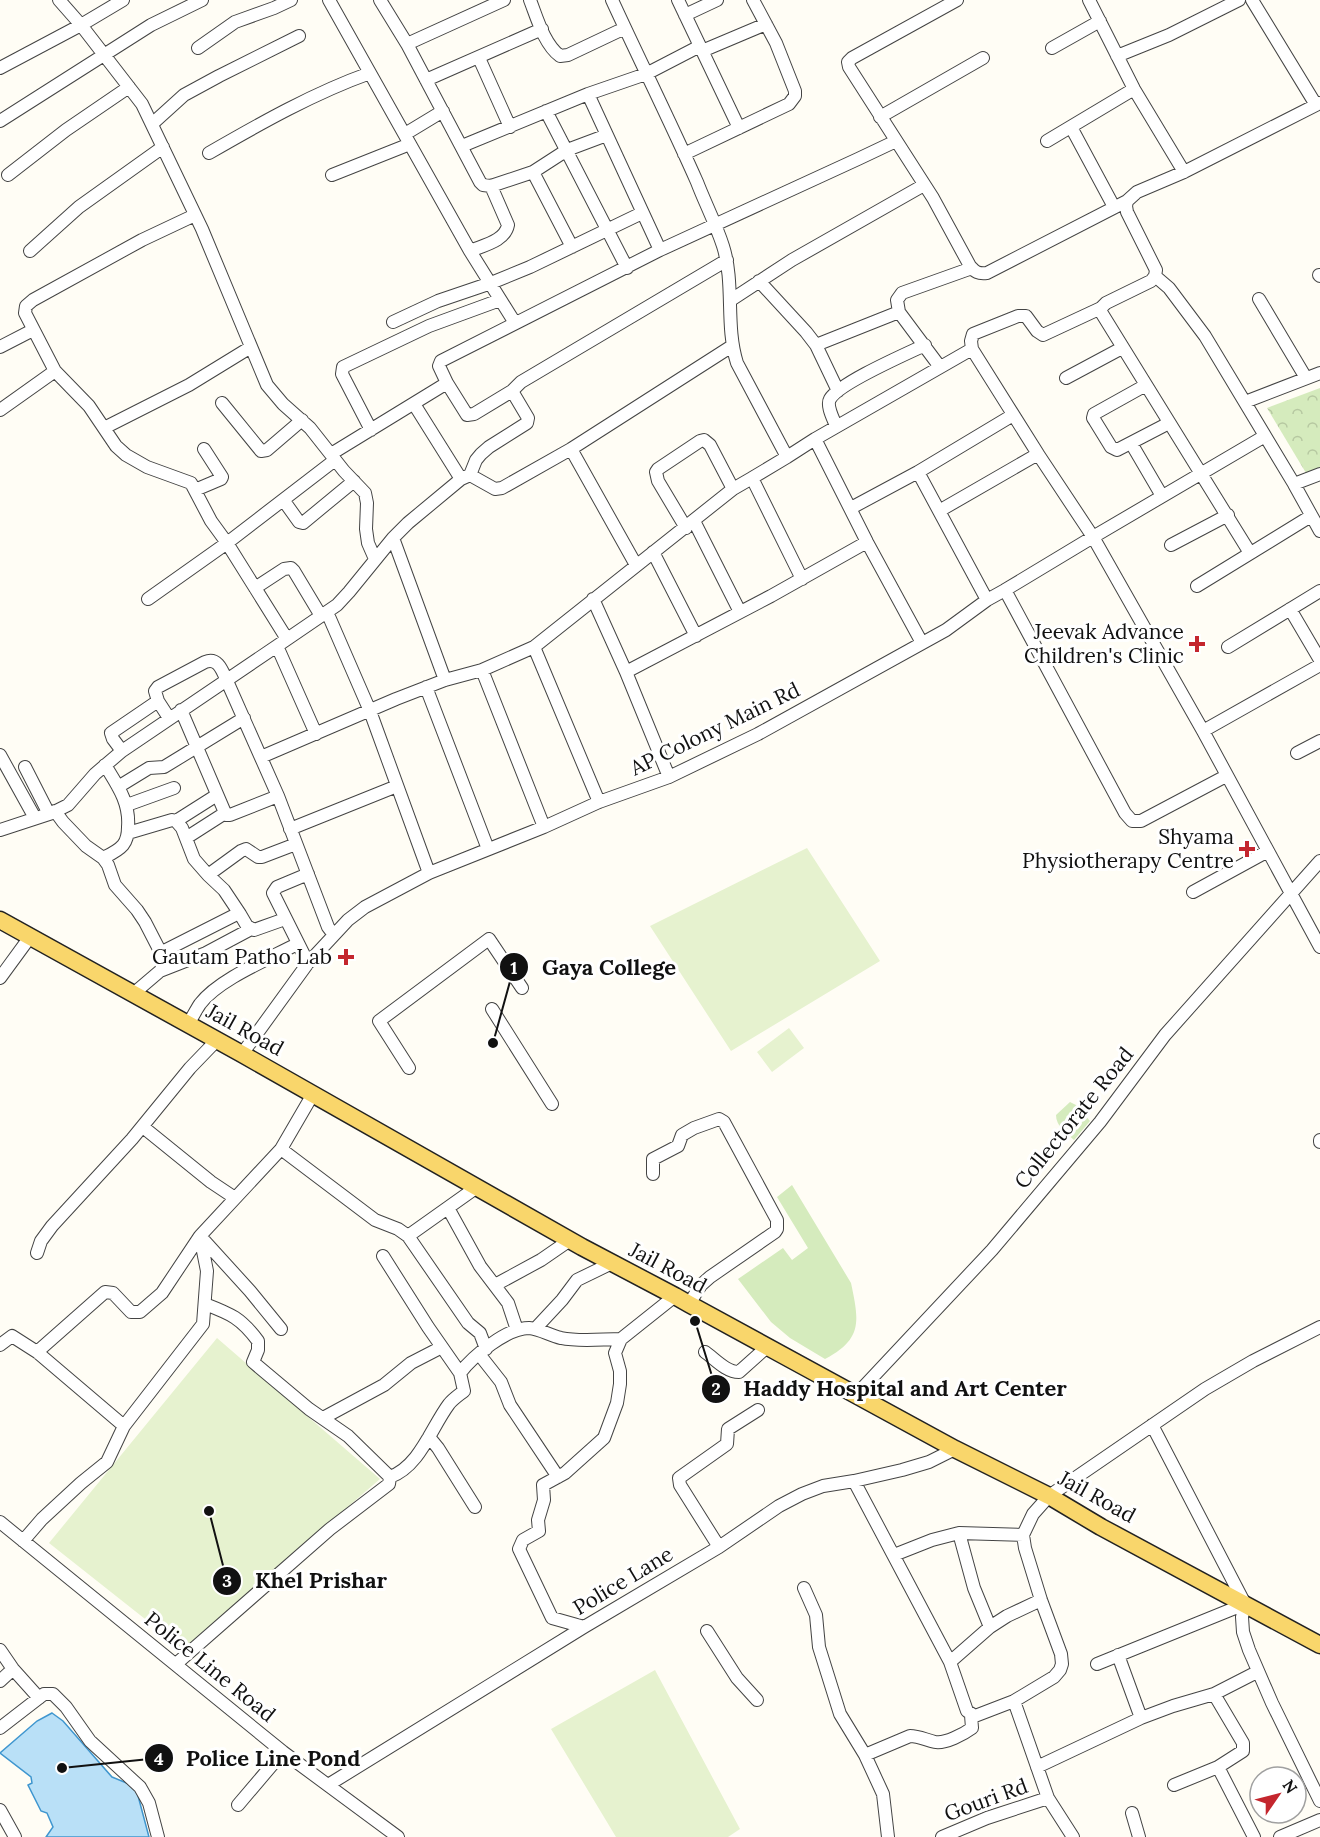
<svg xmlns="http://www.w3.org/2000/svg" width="1320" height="1837" font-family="Lora,serif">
  <defs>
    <pattern id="park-crowns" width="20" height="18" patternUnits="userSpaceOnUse" patternTransform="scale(1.5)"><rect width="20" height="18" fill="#d5ebbd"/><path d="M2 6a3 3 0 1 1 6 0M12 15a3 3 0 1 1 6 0" fill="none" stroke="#b6c8a1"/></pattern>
  </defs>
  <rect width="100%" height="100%" fill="#fffdf5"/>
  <path fill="#d5ebbd" d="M1070 1102 1076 1105 1090 1121 1074 1140C1066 1133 1056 1126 1056 1115Z
    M792 1185 851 1283C859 1321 863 1339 825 1359L790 1338 771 1322 738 1279 783 1248 792 1260 808 1248 777 1197Z"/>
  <path fill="url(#park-crowns)" d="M1320 388V474L1309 478 1267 408Z"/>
  <path fill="#e6f2cf" d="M807 848 880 961 731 1051 650 926Z
    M789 1028 804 1048 772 1072 757 1052Z
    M217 1338 380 1479 183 1649 49 1543Z
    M655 1670 740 1829 728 1837H616L551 1729Z"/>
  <path fill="#b9e0f7" stroke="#3f96cf" stroke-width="1.5" d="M52 1713 63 1721 112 1777 129 1784 137 1792 149 1837H46L53 1827 47 1813 41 1811 28 1785 32 1783 31 1777 0 1753 37 1721Z"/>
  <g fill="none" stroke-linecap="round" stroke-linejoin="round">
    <defs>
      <path id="minor" d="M59 0 81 25 142 104 202 229 267 385 283 404 310 428 344 471 365 493 367 503 366 529 368 543 375 559
        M329 0 470 251 515 323
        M380 0 407 44 480 182 483 185 491 186 533 172 567 150 607 135
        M530 0C537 18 544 44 560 56L568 55 625 28
        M612 0C640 61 670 121 697 182 705 203 716 224 723 246 735 284 725 325 737 363L787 457 815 439 867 542 922 643
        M678 0 739 128
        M957 0 852 58 848 62 849 67 933 198 970 266C975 272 978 274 987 273L1127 201 1137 192 1184 172 1320 103
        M1089 0 1134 89 1184 172
        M1252 0 1316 105
        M685 15 717 0
        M407 44 504 0
        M198 48 235 22 274 8 291 0
        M1052 48 1100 21
        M702 51 766 24
        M1117 56 1169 35 1239 0
        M479 58 510 127
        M0 68 81 25 123 0
        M426 80 542 29
        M588 94 660 250
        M546 111 627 268
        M880 117 983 58
        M0 121 151 25 202 0
        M152 124 184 95 219 76 299 36
        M1071 127 1114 207
        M405 134 443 111
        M1047 141 1134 89
        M462 146 588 94 646 74 700 46
        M209 153C261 123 314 93 370 73
        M684 154 789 104 795 96V91L776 43 753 0
        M533 172 572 247
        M8 175 66 130 129 87
        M332 175 410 144
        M1127 201 1126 206 1127 212 1156 270 1155 276 1151 281 1106 303 1101 308V312L1250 553
        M195 215 142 240 33 300 26 306 25 313 55 371 89 406 116 446 126 455 147 467 191 483 211 521 227 543 287 639
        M30 251 79 207 163 147
        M470 251C484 245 505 241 508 225L491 186
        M1319 275 1320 276
        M1155 276 1169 288 1205 336 1294 484 1320 531
        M759 281 806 332 816 345 838 391
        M1259 299 1306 378
        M731 300 792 260 924 185
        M1101 308 1043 335 1037 331 1026 316H1018L973 334 971 341 972 349 1038 454 1093 537 1203 731 1320 947
        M899 312 940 367
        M393 322 438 301 491 283 530 267 642 213
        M816 345 899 312 897 300 902 293 972 268
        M0 347 33 330
        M1066 378 1122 348
        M447 383 439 366 441 361 660 250 858 159 896 141
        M1146 385 1094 414 1093 418 1095 421 1111 447 1117 450 1169 423
        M1245 402 1320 373
        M222 403 261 451 267 450 302 420
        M414 404 461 479
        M0 410 55 371
        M836 426C834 420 826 406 830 399 839 383 906 354 925 345
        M104 428 189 385 251 347
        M371 430 342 374 343 367 429 326 500 300
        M815 439 972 349
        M1131 443 1162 496
        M571 449 636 565
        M331 454 447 383 467 415 474 414 512 391
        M787 457 752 478 802 579
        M918 472 987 600
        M470 475 495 489 502 488 571 449 732 346
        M1294 484 1320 474
        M195 490 221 479 222 477 204 449
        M284 501 299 522 303 523 354 481
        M851 508 918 472 1013 415
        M939 511 1038 454
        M694 521 740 612
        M686 528 658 481 656 472 658 469 700 441 704 440 710 445 733 489
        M393 538 445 680
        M1171 545 1228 515
        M653 552 696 636
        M1197 586 1311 516
        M255 588 284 569 291 568 294 571 321 616
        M1005 590 1125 813 1132 821H1141L1226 776
        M148 599 227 543 335 460
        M593 599 626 672 669 777
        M1290 609 1320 660
        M327 612 370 711 429 873
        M534 647 599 802
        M1228 647 1320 591
        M482 670 544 827
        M626 672 771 596 867 542
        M426 687 488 849
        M181 710 226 815H230L278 796
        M169 718 158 701 155 691 158 687 205 662C218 657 222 670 227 681L278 796 328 927 334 935
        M1203 731 1320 665
        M316 734 277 646 337 605 349 592 393 538 408 523 461 479 470 475 476 460 481 454 489 447 527 423 528 418 512 391 521 382 727 260
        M122 751 113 739 111 733 158 701
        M1297 753 1320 741
        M0 755 35 818
        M261 757 396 699 445 680 482 670 534 647 733 489 752 478
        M25 767 49 814
        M118 787 149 768 164 767 244 718
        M127 805 174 788
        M55 811 63 822 86 846 103 858 108 865 115 885 137 910 145 922 162 955 163 966 160 971 133 994
        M176 821 217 795
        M290 829 397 786
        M0 830 52 813 68 805 95 774 122 751 277 646
        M128 833 172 820 176 821 182 828 194 859 208 875 224 890 240 914
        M186 838 225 813
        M103 858C109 855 118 851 123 845 127 840 128 833 128 827 130 802 117 785 105 765
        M308 874 277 887 273 893 308 963
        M208 875 241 851 246 849 258 857H262L296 844
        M1193 892 1268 851
        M160 953 237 914H240L247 926 254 930 285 919
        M160 971 206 953 251 929
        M0 978 30 937
        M492 1009 552 1104
        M188 1024C192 1018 196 1010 200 1004 219 979 269 959 297 944
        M242 1054 308 963 348 920 365 907 429 873 544 827 599 802 669 777 758 734 946 630 987 600 1005 590 1093 537 1265 436
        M409 1068 379 1021 489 939 522 988
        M143 1127 211 1182 235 1198
        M1320 1140V1142
        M281 1149 375 1220 398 1229 408 1236 468 1323 480 1333 486 1349
        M653 1174V1159L678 1146 682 1135 694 1128 719 1119 724 1122 777 1220V1229L775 1232 710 1277 701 1285 689 1304
        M448 1208 480 1266 508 1303 517 1330
        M408 1236 477 1187
        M37 1253 41 1241 52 1226 132 1139 190 1068 217 1040
        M383 1256 428 1327 460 1373
        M495 1285 541 1260 570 1240
        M205 1304C231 1314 241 1318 258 1341V1350L253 1362 309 1409 348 1436 390 1477
        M535 1329 562 1300 577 1280 612 1263
        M0 1345 12 1336 37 1352 124 1426
        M37 1352 105 1292 113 1293 131 1312H140L162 1293 200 1236 250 1291 281 1329
        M705 1352C715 1359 726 1372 739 1372L767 1347
        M479 1354 501 1382 510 1405 558 1477
        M855 1396 992 1250 1100 1122 1165 1035 1320 861
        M323 1418 384 1385 411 1363 442 1347
        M1152 1425 1245 1604 1242 1617 1243 1632 1249 1650 1272 1703 1320 1801
        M429 1437 438 1448 475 1507
        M854 1481 950 1662 967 1711 975 1716 1014 1701 1054 1677 1060 1670 1062 1664 1061 1654 1041 1600 1025 1548 1023 1535 1033 1514 1049 1496 1205 1389 1253 1361 1320 1327
        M0 1522 283 1752 398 1837
        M959 1533 974 1588 990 1627
        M23 1541 42 1519 81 1483 107 1462 124 1426 203 1324 207 1271 200 1236 281 1149 313 1094
        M719 1547 680 1485 679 1478 727 1444 728 1429 758 1410
        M894 1555 932 1540 959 1533 1023 1535
        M804 1588 816 1615 819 1647 840 1714 865 1755 883 1794 888 1837
        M584 1627 552 1618 519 1549 523 1540 539 1531 538 1520 544 1500 543 1485 565 1473 604 1438 617 1403 620 1384V1371L615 1353 621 1339 675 1296
        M707 1631 737 1678 757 1700
        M0 1650 13 1669 39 1698
        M1118 1655 1141 1718
        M950 1662 990 1627 1007 1616 1041 1600
        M176 1664 330 1529 389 1484 390 1477C420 1466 431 1428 449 1404 453 1399 459 1395 464 1391L460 1373C473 1356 507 1328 529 1328 541 1329 550 1336 561 1338 580 1342 602 1339 621 1339
        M1097 1664 1245 1604
        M0 1681 13 1669
        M0 1728 44 1694H53L66 1707 90 1741 140 1787 149 1803 158 1837
        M865 1755 910 1736C919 1736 926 1740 935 1742 945 1744 964 1734 972 1728L971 1715
        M1037 1767 1141 1718 1173 1706 1214 1694 1257 1672
        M1218 1767 1254 1837
        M328 1785 584 1627 719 1547 779 1506 802 1494 823 1486 854 1481 902 1470 929 1462 955 1449
        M1174 1785 1218 1767 1243 1751V1743L1214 1694
        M1048 1798 1073 1837
        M238 1805 283 1752
        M0 1810 15 1837
        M1132 1813 1139 1837
        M942 1837 987 1818 1048 1798 1014 1701
        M1280 1837 1320 1820"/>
      <path id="major" d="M0 920 242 1054 582 1247 675 1296 689 1304 955 1449 1049 1496 1101 1527 1320 1645"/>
    </defs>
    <use href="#minor" stroke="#444" stroke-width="14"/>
    <use href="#major" stroke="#222" stroke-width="19"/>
    <use href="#minor" stroke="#fff" stroke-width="12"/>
    <use href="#major" stroke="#f9d66b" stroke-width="16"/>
  </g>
  <g fill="#c4262e" stroke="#fff" stroke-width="2">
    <path d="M1194 635h6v6h6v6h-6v6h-6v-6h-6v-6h6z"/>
    <path d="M1244 840h6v6h6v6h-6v6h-6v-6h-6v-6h6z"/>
    <path d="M343 948h6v6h6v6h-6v6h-6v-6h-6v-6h6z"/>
  </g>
  <g text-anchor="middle" stroke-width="6" stroke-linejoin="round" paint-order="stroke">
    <g font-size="21" fill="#111" stroke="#fff" text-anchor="end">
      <text x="1184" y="639">Jeevak Advance<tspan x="1184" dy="24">Children's Clinic</tspan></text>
      <text x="1234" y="844">Shyama<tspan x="1234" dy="24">Physiotherapy Centre</tspan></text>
      <text x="332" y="964">Gautam Patho Lab</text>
    </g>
    <g font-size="21" fill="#111" stroke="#fff">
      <text transform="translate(715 729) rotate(-26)" y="7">AP Colony Main Rd</text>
      <text transform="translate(245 1030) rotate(29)" y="7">Jail Road</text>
      <text transform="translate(1074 1118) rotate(-51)" y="7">Collectorate Road</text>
      <text transform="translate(668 1268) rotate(28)" y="7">Jail Road</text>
      <text transform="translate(1097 1497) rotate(29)" y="7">Jail Road</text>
      <text transform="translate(623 1581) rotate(-31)" y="7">Police Lane</text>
      <text transform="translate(210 1667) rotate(39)" y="7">Police Line Road</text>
      <text transform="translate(986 1800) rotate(-20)" y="7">Gouri Rd</text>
    </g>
  </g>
  <path fill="none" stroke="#111" stroke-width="2" d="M493 1043L514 967M695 1321L716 1389M209 1511L227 1581M62 1768L159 1758"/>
  <g fill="#111" stroke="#fff" stroke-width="2">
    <circle cx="493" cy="1043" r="6"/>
    <circle cx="695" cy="1321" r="6"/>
    <circle cx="209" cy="1511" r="6"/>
    <circle cx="62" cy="1768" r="6"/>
    <circle cx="514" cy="967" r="15"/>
    <circle cx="716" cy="1389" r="15"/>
    <circle cx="227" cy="1581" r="15"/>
    <circle cx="159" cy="1758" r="15"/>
  </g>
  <g font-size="18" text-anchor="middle" font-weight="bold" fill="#fff">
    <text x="514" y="974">1</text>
    <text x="716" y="1395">2</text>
    <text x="227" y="1587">3</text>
    <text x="159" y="1765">4</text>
  </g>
  <g font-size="22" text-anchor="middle" font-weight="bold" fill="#111" stroke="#fff" stroke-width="6" stroke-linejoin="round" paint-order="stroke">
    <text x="609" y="975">Gaya College</text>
    <text x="905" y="1396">Haddy Hospital and Art Center</text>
    <text x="321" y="1588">Khel Prishar</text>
    <text x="273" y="1766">Police Line Pond</text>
  </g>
  <g transform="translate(1278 1795) rotate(55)"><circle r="28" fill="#ffffff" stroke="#a0a0a0" stroke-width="1.5"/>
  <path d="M0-4.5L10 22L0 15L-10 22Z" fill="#c4262e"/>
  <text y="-9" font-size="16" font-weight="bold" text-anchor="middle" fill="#111111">N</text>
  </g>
</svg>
